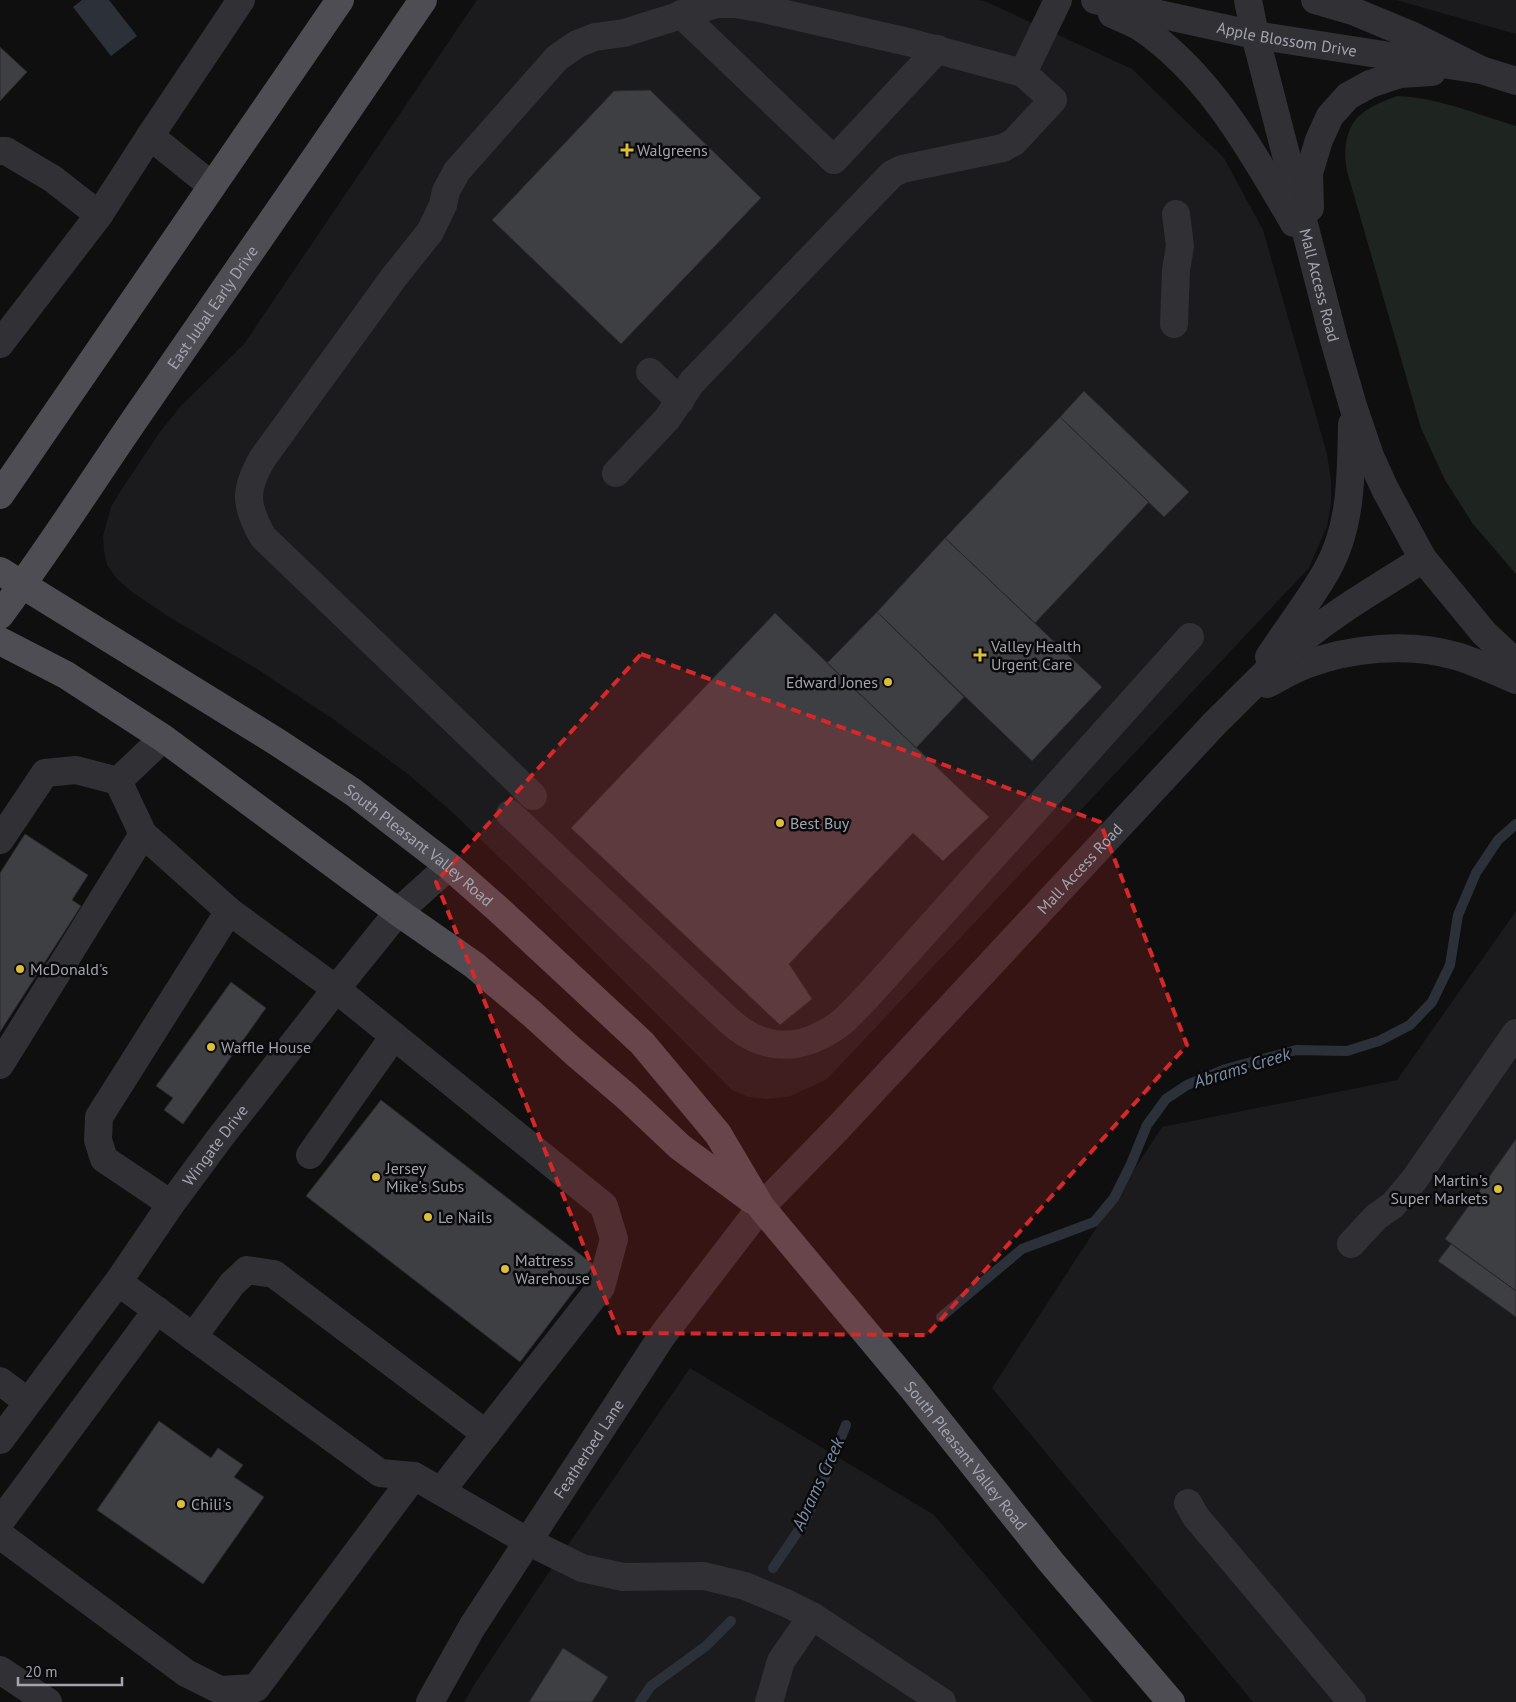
<svg xmlns="http://www.w3.org/2000/svg" width="1516" height="1702" font-family="'PT Sans',sans-serif">
  <rect width="100%" height="100%" fill="#0f0f10"/>
  <path fill="#1b1b1d" d="M477 0H979L987 2 1132 69 1224 158 1263 230 1327 454 1331 481V504L1327 526 1309 568 827 1079 806 1089 788 1097 767 1099 749 1097 732 1090 527 884 452 812 408 774 333 719 257 669 166 615 132 592 117 579 107 565 104 551 103 536 111 507 120 492 160 432 180 407 244 344Z
    M1396 0H1516V34Z
    M1516 911V1702H1253L992 1388 1162 1127 1397 1080Z
    M690 1368 934 1515 1093 1702H464L474 1685 541 1584Z"/>
  <path fill="#1e241f" d="M1397 96C1440 98 1476 114 1516 126V574L1473 524 1445 480 1421 428 1347 171C1343 154 1345 129 1359 116 1368 107 1386 100 1397 96Z"/>
  <path fill="#2c3139" d="M82 0H109L137 36 111 56 73 7Z"/>
  <g fill="none" stroke-linecap="round" stroke-linejoin="round">
    <path stroke="#2c3139" stroke-width="10" d="M941 1317 1022 1249 1094 1222 1114 1198 1131 1164 1147 1125 1166 1099 1187 1085 1226 1069 1296 1050 1347 1051 1379 1041 1410 1025 1432 1002 1450 965 1458 915 1476 873 1498 840 1516 824
      M773 1568 805 1521 824 1479 846 1425
      M640 1702 651 1686 706 1646 731 1621"/>
  </g>
  <path fill="#3e3f43" stroke="#2a292c" d="M0 47 27 72 0 101Z
    M650 90 761 198 621 344 492 220 614 91Z
    M1084 391 1189 492 1164 517 1060 417Z
    M1060 417 1149 502 1035 623 945 538Z
    M945 538 1102 687 1032 761 877 612Z
    M877 612 964 697 916 748 827 663Z
    M775 613 989 817 943 861 913 833 789 964 812 999 780 1025 571 828Z
    M25 834 88 875 72 900 81 906 0 1032V873Z
    M231 982 266 1008 183 1124 164 1110 173 1098 156 1086Z
    M381 1100 594 1265 520 1362 306 1196Z
    M1516 1139V1291L1445 1239Z
    M1451 1244 1516 1291V1317L1438 1261Z
    M159 1421 211 1458 218 1448 243 1465 234 1477 264 1497 203 1584 97 1510Z
    M563 1648 608 1677 592 1702H529Z"/>
  <g fill="none" stroke-linecap="round" stroke-linejoin="round">
    <g stroke="#303035" stroke-width="28">
      <path id="s1" d="M1095 0 1255 35 1481 70"/>
      <path id="s2" d="M1248 0 1255 35 1334 340 1353 406 1370 456 1385 489 1423 559 1484 633 1516 663"/>
      <path d="M1315 0 1353 11 1413 36 1481 70 1516 81"/>
      <path d="M681 14 834 160 938 49"/>
      <path d="M1112 14C1121 18 1132 22 1140 27 1210 74 1252 152 1294 223"/>
      <path d="M1023 73 1058 0"/>
      <path d="M150 136 241 0"/>
      <path d="M0 151H6L53 179 99 215"/>
      <path d="M1310 208 1309 173 1319 140 1330 116 1348 96 1370 84 1400 74 1432 72"/>
      <path d="M1174 324 1176 270 1180 246 1176 214"/>
      <path d="M0 344 99 215 150 136 212 186"/>
      <path d="M650 372 680 401"/>
      <path d="M1269 657C1288 628 1310 600 1327 570 1352 526 1351 473 1352 424"/>
      <path d="M1267 684C1279 678 1292 670 1305 665 1350 648 1408 642 1456 656 1476 662 1496 671 1516 680"/>
      <path d="M118 781 163 738"/>
      <path d="M533 796 263 537C245 505 244 491 262 459L394 277 430 232 443 205 446 191 457 171 557 58 577 44 595 37 624 33 717 4H735L764 9 908 42 1023 73 1053 100 1014 142 1003 148 902 169 892 174 692 382 667 419 616 473"/>
      <path d="M510 814 710 1003C721 1013 732 1025 745 1033 778 1053 810 1046 841 1023 850 1015 859 1005 868 996L1190 637"/>
      <path d="M143 834 229 911 336 989 604 1206 614 1239 601 1287 441 1491"/>
      <path d="M0 840 45 773 76 770 118 781 143 834 0 1065"/>
      <path d="M310 1155 394 1036"/>
      <path d="M171 1204 104 1159 98 1140 99 1117 229 911"/>
      <path d="M1351 1244 1376 1217 1393 1205 1414 1180 1516 1033"/>
      <path d="M118 1282 380 1473 414 1476 527 1541 582 1568 623 1577 704 1576 745 1586 786 1603 812 1616 942 1702"/>
      <path d="M193 1337 232 1284 247 1270 274 1274 486 1434"/>
      <path d="M0 1381 28 1402"/>
      <path id="s3" d="M0 1440 118 1282 171 1204 219 1139 336 989 398 912 449 866"/>
      <path d="M1188 1503 1196 1517 1352 1702"/>
      <path d="M0 1522 157 1310"/>
      <path d="M0 1535 186 1673 220 1690 256 1688 414 1476"/>
      <path d="M0 1670 48 1702"/>
      <path id="s4" d="M430 1702 472 1627 662 1336 761 1207 837 1129 1215 723C1240 699 1264 673 1290 650 1330 615 1377 588 1423 559"/>
      <path d="M769 1702 781 1661 812 1616"/>
    </g>
    <g stroke="#4d4d53" stroke-width="28">
      <path d="M0 495 340 0"/>
      <path id="s5" d="M0 571 277 742 353 792 449 866 499 910 642 1043 718 1134 761 1207 913 1389 1051 1562 1171 1702"/>
      <path id="s6" d="M0 615C51 547 96 475 144 406 237 271 331 136 423 0"/>
      <path d="M0 641 66 675 163 738 398 912 474 965 531 1013 574 1052 627 1097 680 1147 752 1200"/>
    </g>
  </g>
  <path fill="#d62828" fill-opacity="0.2" stroke="#d62828" stroke-width="4" stroke-dasharray="10 6" stroke-linejoin="round" d="M641 654 1100 822 1187 1045 927 1335 619 1333 436 882Z"/>
  <g fill="#dcbe3b" stroke="#0a0a0b" stroke-width="2">
    <path d="M624.5 142.5h5v5h5v5h-5v5h-5v-5h-5v-5h5z"/>
    <path d="M977.5 647.5h5v5h5v5h-5v5h-5v-5h-5v-5h5z"/>
    <circle cx="888" cy="682" r="5"/>
    <circle cx="780" cy="823" r="5"/>
    <circle cx="20" cy="969" r="5"/>
    <circle cx="211" cy="1047" r="5"/>
    <circle cx="376" cy="1177" r="5"/>
    <circle cx="1498" cy="1189" r="5"/>
    <circle cx="428" cy="1217" r="5"/>
    <circle cx="505" cy="1269" r="5"/>
    <circle cx="181" cy="1504" r="5"/>
  </g>
  <g text-anchor="middle" stroke-width="5" stroke-linejoin="round" paint-order="stroke">
    <g font-size="16" fill="#a2a4af" stroke="#0a0a0b">
      <text dy="6" stroke="none"><textPath href="#s1" startOffset="196">Apple Blossom Drive</textPath></text>
      <text dy="6" stroke="none"><textPath href="#s2" startOffset="294">Mall Access Road</textPath></text>
      <text dy="6" stroke="none"><textPath href="#s6" startOffset="374">East Jubal Early Drive</textPath></text>
      <text dy="6" stroke="none"><textPath href="#s5" startOffset="501">South Pleasant Valley Road</textPath></text>
      <text dy="6" stroke="none"><textPath href="#s4" startOffset="1061">Mall Access Road</textPath></text>
      <text dy="6" stroke="none"><textPath href="#s3" startOffset="365">Wingate Drive</textPath></text>
      <text dy="6" stroke="none"><textPath href="#s4" startOffset="299">Featherbed Lane</textPath></text>
      <text dy="6" stroke="none"><textPath href="#s5" startOffset="1325">South Pleasant Valley Road</textPath></text>
    </g>
    <g font-size="16" fill="#a2a4af" stroke="#0a0a0b" text-anchor="start">
      <text x="637" y="156">Walgreens</text>
      <text x="991" y="652">Valley Health<tspan x="991" dy="18">Urgent Care</tspan></text>
      <text x="878" y="688" text-anchor="end">Edward Jones</text>
      <text x="790" y="829">Best Buy</text>
      <text x="30" y="975">McDonald's</text>
      <text x="221" y="1053">Waffle House</text>
      <text x="386" y="1174">Jersey<tspan x="386" dy="18">Mike's Subs</tspan></text>
      <text x="1488" y="1186" text-anchor="end">Martin's<tspan x="1488" dy="18">Super Markets</tspan></text>
      <text x="438" y="1223">Le Nails</text>
      <text x="515" y="1266">Mattress<tspan x="515" dy="18">Warehouse</tspan></text>
      <text x="191" y="1510">Chili's</text>
    </g>
    <g font-size="18" font-style="italic" fill="#7b8ca8" stroke="#0a0a0b">
      <text transform="translate(1242 1068) rotate(-17)" y="6">Abrams Creek</text>
      <text transform="translate(818 1484) rotate(-65)" y="6">Abrams Creek</text>
    </g>
  </g>
  <path d="M18 1677v8h104v-8" fill="none" stroke="#a2a4af" stroke-width="2.5"/>
  <text x="25" y="1677" font-size="15" fill="#a2a4af" stroke="#0a0a0b" stroke-width="4" paint-order="stroke">20 m</text>
</svg>
